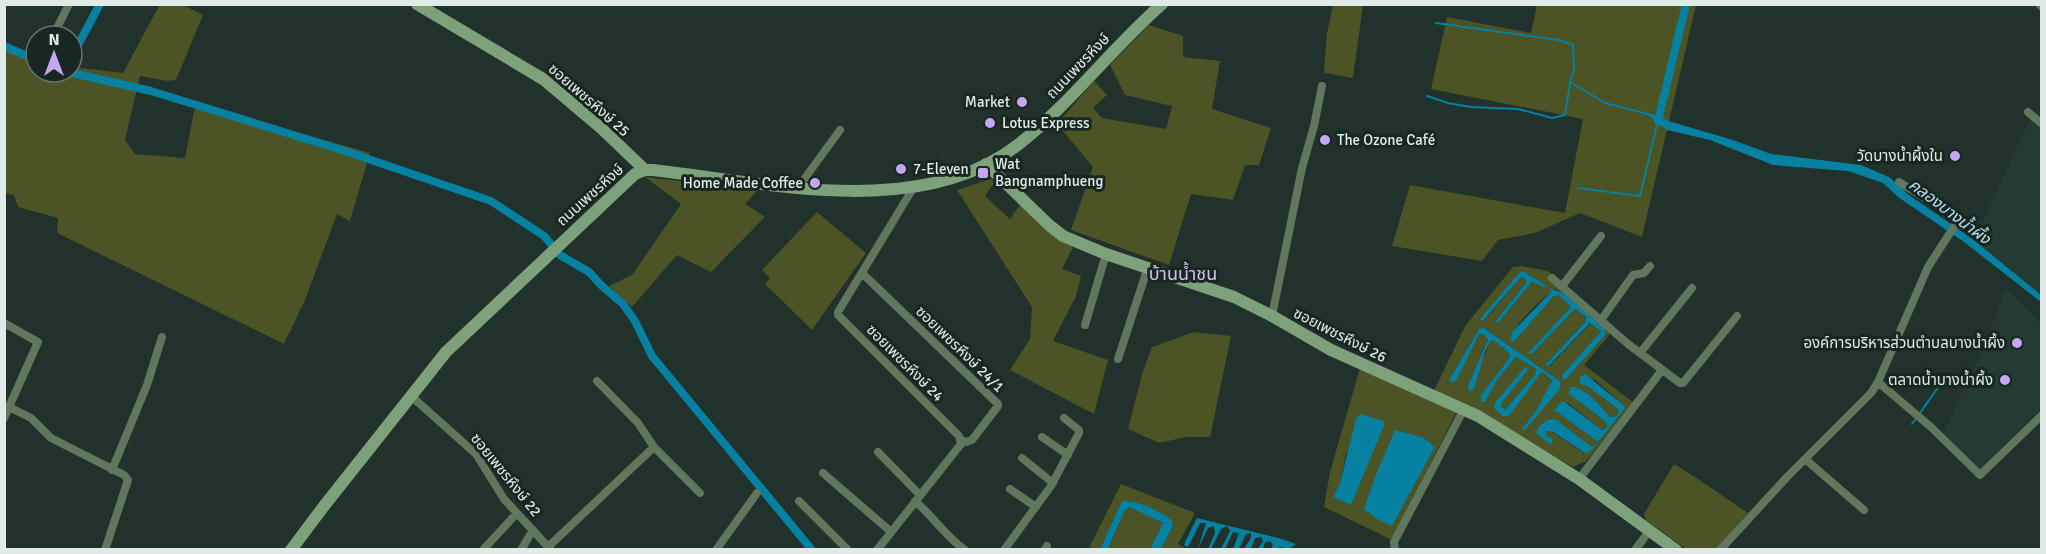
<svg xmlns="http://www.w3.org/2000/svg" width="2046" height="554" font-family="Signika,'Noto Sans Thai',sans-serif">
  <rect width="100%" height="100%" fill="#21312b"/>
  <path fill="#233b32" d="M2030 119 2041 129V295L1974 240Z
    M2006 288 2041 324V408L1980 470 1943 434 1981 352Z"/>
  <path fill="#4c5324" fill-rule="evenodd" d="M157 5H183L203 15 176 80 167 81 140 76 125 140 135 154 185 158 196 101 296 132 370 153 350 221 337 214 305 300 284 344 57 233 58 218 18 207 14 195 5 193V42L36 56V72H72V67L123 73 159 6Z
    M1333 5H1363L1353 78 1324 73 1327 33Z
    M1537 5H1696L1642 237 1580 213 1535 233 1498 240 1482 261 1392 246 1410 185 1565 213 1583 119 1431 89 1447 17 1531 33Z
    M1149 25 1183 36V57L1220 61 1212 109 1271 128 1259 165H1245L1233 200 1191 194 1169 265 1071 230 1093 167 1057 124 1094 81 1107 95 1093 108 1102 118 1166 129 1172 106 1125 95 1110 65Z
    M645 177 758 190 745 204 765 217 711 272 677 255 632 307 609 286 632 275 681 204Z
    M991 179 994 183 985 196 1010 219 1020 205 1073 247 1062 269 1081 276 1076 296 1053 341 1108 360 1094 414 1010 370 1030 339 1032 307 957 190Z
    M817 212 866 253 812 330 765 284 770 278 762 270Z
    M1522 266 1548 271 1614 329 1584 365 1634 403 1586 461 1573 467 1434 391 1465 326 1513 267ZM1520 272C1530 272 1537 280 1544 287L1532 282 1499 322H1495L1526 283 1527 279 1521 277 1483 322ZM1553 288 1563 293 1604 327 1606 334 1563 374 1601 331 1591 323 1549 367 1546 364 1585 322 1586 317 1575 309 1532 354 1529 352 1571 307 1559 294 1553 297 1514 342 1510 340C1512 327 1541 299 1553 291ZM1484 328 1561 382 1523 429 1536 411 1552 382 1544 373 1540 374 1509 415 1494 404 1528 370 1501 404V407L1506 409 1536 373V369L1516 357 1498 379 1485 402 1481 395 1510 357 1508 352 1493 339 1491 340 1480 366 1469 383 1488 340 1483 334H1479L1449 380 1479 329ZM1594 379 1626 407 1592 450 1584 453 1552 432 1546 431V436L1551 444 1536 433 1555 419 1592 447 1598 442 1554 410 1561 402 1568 403 1602 430 1607 428V423L1568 393 1572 386C1589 391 1599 404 1610 417L1617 416 1619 410 1587 386Z
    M1194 332 1231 336 1210 437H1186L1159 443 1128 429 1143 371 1152 347Z
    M1360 368 1458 409 1392 540 1324 507 1330 472ZM1424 438 1435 447 1401 509ZM1347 450 1351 505 1333 497 1340 483Z
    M1674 464 1698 479 1748 513 1716 550 1686 549 1646 520 1644 514Z
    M1121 484 1195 513 1178 544 1187 549H1161L1172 528V520C1157 510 1140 500 1122 501L1100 549 1088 550Z
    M1129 507 1163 523 1150 549 1108 550 1124 512Z"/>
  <path fill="#0681a1" d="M1648 115 1733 140 1771 154 1861 165 1889 177 1909 195 1974 240 2041 295V302L1964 242 1898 197 1883 183 1848 171 1773 165 1710 140 1667 130Z
    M1520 272H1525L1547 286 1544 287 1532 282 1499 322H1495L1526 283V279L1521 277 1482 322 1480 319Z
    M1549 288 1563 293 1604 327 1606 334 1565 380 1562 378 1563 374 1601 331 1590 323 1548 367 1546 364 1585 322 1586 317 1575 309 1532 354 1528 353 1571 307 1559 295 1553 297 1514 342 1510 340 1512 332 1552 291Z
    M1484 328 1561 382 1559 390 1525 430 1522 429 1536 411 1552 381 1544 373 1540 374 1509 416H1503L1495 409 1494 404 1526 366 1528 370 1501 404V407L1506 409 1536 373V369L1516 357 1498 379 1485 402H1481V395L1510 357 1508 352 1493 340H1491L1485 352 1474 389 1470 392 1468 389 1469 383 1488 340 1483 334H1479L1456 381 1452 382 1449 380 1479 329Z
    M1585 374 1626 407 1592 450 1585 453 1553 432 1546 431V436L1553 439 1551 445 1536 433C1540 424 1546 419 1555 419L1592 447 1598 442 1554 410 1561 402H1565L1602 430 1607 428V423L1568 393 1572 386C1589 391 1599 404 1610 417L1617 416 1619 410 1587 386 1580 384V377Z
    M1360 414 1381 420 1385 423 1351 505 1333 497 1340 483 1356 419Z
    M1395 430 1424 438 1435 447 1392 526 1377 519 1364 509 1375 477Z
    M1122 501C1140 500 1157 510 1172 520V528L1161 549H1150L1163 523 1129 507 1124 512 1108 549H1100Z
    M1197 518 1282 539 1296 544 1289 549H1283V547L1271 549 1273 545 1270 541 1265 543 1263 549H1258L1263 541 1261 537 1255 538 1251 549H1244L1251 538V533L1246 534 1239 549H1233L1239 533 1233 532 1225 549H1221L1230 531 1227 526 1221 529 1211 549H1208L1215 533 1214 526 1208 528 1198 549 1206 523H1200L1188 547 1184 545 1185 542Z"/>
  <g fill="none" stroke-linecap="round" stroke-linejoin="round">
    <path stroke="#0681a1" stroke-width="2" d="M1436 23 1559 40 1573 45 1574 70 1570 82 1605 103 1659 117
      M1427 96 1448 103 1471 107 1518 109 1552 118 1565 115 1570 83
      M1578 188 1640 196 1658 121
      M1920 413 1937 389
      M1912 424 1916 418"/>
    <path stroke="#0681a1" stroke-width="8" d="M4 46 36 60
      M72 56 100 4
      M68 72 151 91 342 150 491 201 544 236 560 255 589 272 602 286 623 304 635 321 652 356 812 550
      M1663 122 1658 121 1686 4"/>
    <path stroke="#60775e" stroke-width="8" d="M2039 4 2042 7
      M53 36 69 4
      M2028 112 2042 124
      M797 189 840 130
      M863 274 998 404V406L972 440 966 442 961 440
      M1552 278 1628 344 1680 383H1683L1737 316
      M1562 286 1601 236
      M1272 316 1302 168 1314 126 1322 86
      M1601 320 1633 275 1644 273 1650 266
      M4 323 38 342 9 407 31 418 51 438 124 475 128 480 105 550
      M1085 325 1106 254
      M1640 353 1692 288
      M1118 359 1148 267
      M597 381 638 423 654 447 700 493
      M1878 382 1932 428 1980 475 2042 415
      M411 396 476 454 504 499 551 550
      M4 418 9 407
      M1042 437 1068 455
      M878 452 919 494
      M1022 458 1053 483
      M1805 459 1864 510
      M112 470 147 385 162 337
      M823 473 890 531
      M1579 479 1662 370
      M1010 489 1036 507
      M799 501 848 550
      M915 501C933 516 945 536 965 550
      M549 546 654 447
      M483 550 517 513
      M521 550 533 530
      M716 550 757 493
      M877 550 961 444 959 436 838 315V312L915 185
      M1004 550 1051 486 1079 433V430L1064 418
      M1045 550 1047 546
      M1395 550 1394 542 1464 409
      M1635 550 1650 530
      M1720 550 1787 477 1871 393 1878 382 1928 267 1959 219 1899 182"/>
    <path stroke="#7da17a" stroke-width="12" d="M417 4 543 79 601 128 645 170
      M986 164 1049 225 1063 236 1106 254 1234 297 1272 316 1331 350 1478 416 1579 479 1676 550
      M291 550 324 506 446 352 635 174 645 170H652C765 182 920 222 1019 144 1071 103 1112 48 1162 4"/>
  </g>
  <g fill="#c6a6f0" stroke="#182721" stroke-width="2">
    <circle cx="1022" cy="102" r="6"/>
    <circle cx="990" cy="123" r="6"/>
    <circle cx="1325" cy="140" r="6"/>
    <circle cx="1955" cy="156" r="6"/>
    <circle cx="901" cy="169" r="6"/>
    <rect x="977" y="167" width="12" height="12" rx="3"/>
    <circle cx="815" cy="183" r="6"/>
    <circle cx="2017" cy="343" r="6"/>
    <circle cx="2005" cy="380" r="6"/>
  </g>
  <g text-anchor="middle" stroke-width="6" stroke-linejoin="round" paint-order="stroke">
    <g font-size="15" fill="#e0eae6" stroke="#182721">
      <text transform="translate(1078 66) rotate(-46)" y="5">ถนนเพชรหึงษ์</text>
      <text transform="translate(589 100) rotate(41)" y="5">ซอยเพชรหึงษ์ 25</text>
      <text transform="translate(590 195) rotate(-42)" y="5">ถนนเพชรหึงษ์</text>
      <text transform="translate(1340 335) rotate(27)" y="5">ซอยเพชรหึงษ์ 26</text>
      <text transform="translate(960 349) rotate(44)" y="5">ซอยเพชรหึงษ์ 24/1</text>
      <text transform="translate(905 363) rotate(45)" y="5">ซอยเพชรหึงษ์ 24</text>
      <text transform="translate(506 475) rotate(51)" y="5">ซอยเพชรหึงษ์ 22</text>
    </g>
    <g font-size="15" fill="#e0eae6" stroke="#182721" text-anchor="end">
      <text x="1010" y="107">Market</text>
      <text x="1002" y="128" text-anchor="start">Lotus Express</text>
      <text x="1337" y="145" text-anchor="start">The Ozone Café</text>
      <text x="1943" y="161">วัดบางน้ำผึ้งใน</text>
      <text x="995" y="169" text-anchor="start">Wat<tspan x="995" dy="17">Bangnamphueng</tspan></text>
      <text x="913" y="174" text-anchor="start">7-Eleven</text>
      <text x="803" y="188">Home Made Coffee</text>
      <text x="2005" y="348">องค์การบริหารส่วนตำบลบางน้ำผึ้ง</text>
      <text x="1993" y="385">ตลาดน้ำบางน้ำผึ้ง</text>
    </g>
    <g font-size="16" font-style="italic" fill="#b3e1f3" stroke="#182721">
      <text transform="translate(1950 211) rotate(37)" y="6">คลองบางน้ำผึ้ง</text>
    </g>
    <g font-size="18" fill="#d4bdf5" stroke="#182721">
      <text x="1183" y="280">บ้านน้ำชน</text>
    </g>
  </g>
  <rect width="2046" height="554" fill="none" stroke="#e0eae6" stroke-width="12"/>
  <g transform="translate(54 54)"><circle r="28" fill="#182721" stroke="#687570" stroke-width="1.5"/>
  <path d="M0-4.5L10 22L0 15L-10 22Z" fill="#c6a6f0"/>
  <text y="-9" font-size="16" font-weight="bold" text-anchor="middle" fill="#e0eae6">N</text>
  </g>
</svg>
